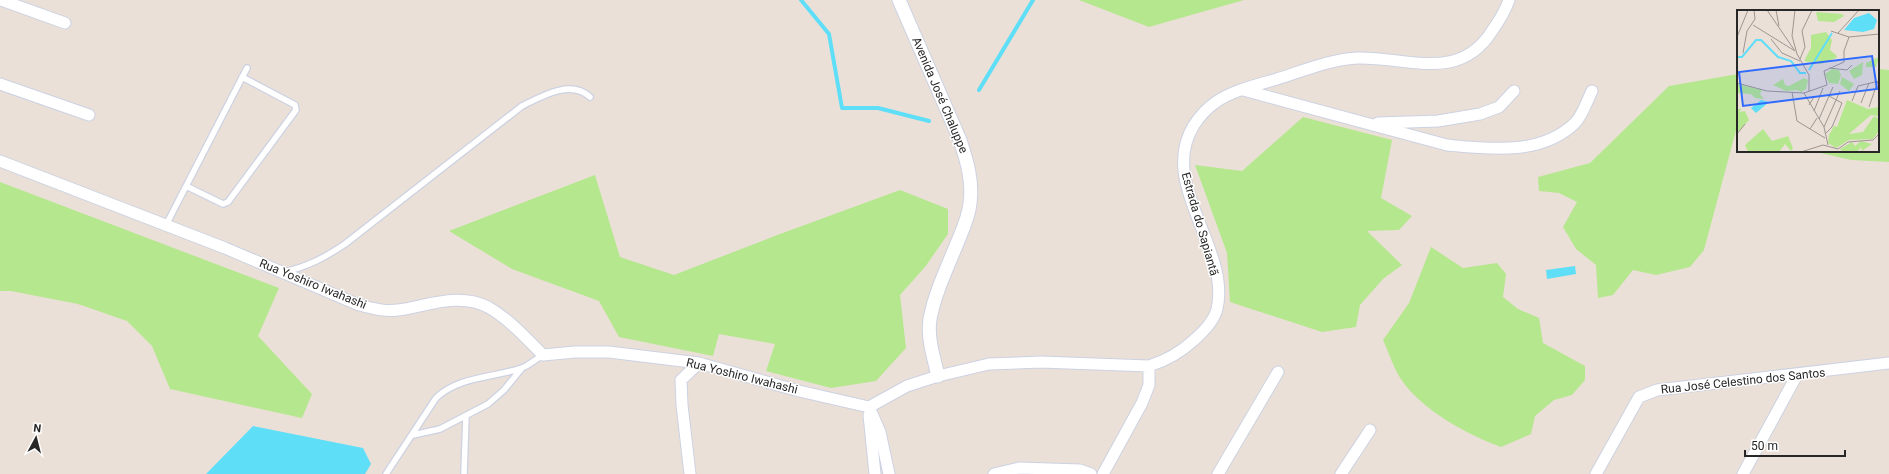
<svg xmlns="http://www.w3.org/2000/svg" width="1889" height="474" font-family="Roboto,sans-serif">
  <rect width="100%" height="100%" fill="#ebe0d7"/>
  <path fill="#b5e78e" d="M1079 0H1244L1149 27Z
    M1878 69 1889 70V162L1851 160 1812 151H1878Z
    M1738 74V123L1704 250 1690 267 1656 275 1633 270 1613 295 1598 298 1596 265 1576 249 1563 227 1577 202 1559 193 1539 191 1538 177 1590 163 1669 86Z
    M1303 117 1392 140 1381 198 1412 216 1399 230 1367 231 1402 265 1383 279 1360 305 1356 327 1322 332 1230 302 1227 253 1195 165 1242 171Z
    M595 175 620 257 674 275 780 234 900 190 948 209V234L925 267 900 295 906 348 876 381 831 388 766 371 775 344 719 334 713 356 619 337 599 301 512 269 449 231Z
    M0 182 279 288 258 336 312 394 302 418 170 389 152 346 127 321 78 304 11 291H0Z
    M1431 247 1463 268 1497 263 1506 274 1503 297 1518 309 1539 318 1543 343 1585 366V380L1572 395 1554 400 1535 416 1531 434 1501 447C1468 435 1424 411 1403 382 1394 370 1389 353 1383 340L1409 303Z"/>
  <path fill="#5fdef8" d="M1575 266 1576 274 1547 279 1546 270Z
    M253 426 363 448 371 464 365 474H206Z"/>
  <g fill="none" stroke-linecap="round" stroke-linejoin="round">
    <path stroke="#5fdef8" stroke-width="4" d="M801 0 829 34 842 108H878L929 121
      M979 90 1033 0"/>
    <defs>
      <path id="service" d="M186 186 223 204 228 202 296 110 295 105 242 77
        M166 225 247 68
        M284 272C309 266 324 258 345 244L522 106C542 96 571 79 590 97
        M413 435 440 429 488 404 504 390 522 368
        M386 474 436 398C459 376 493 378 522 368 529 365 536 359 543 355
        M464 474 466 416"/>
      <path id="minor" d="M1 0 65 23
        M0 84 89 115
        M1243 90 1447 145C1489 149 1541 156 1575 123 1582 116 1587 101 1592 91
        M1378 123 1438 121 1480 114 1499 107 1514 91
        M0 161 225 248 359 305C372 308 384 312 398 310 427 306 459 292 488 307 509 319 526 338 543 355L575 352H609L699 363 799 391 869 407
        M869 407 907 386 938 376 989 364 1041 362 1149 366C1165 361 1181 352 1194 340 1202 333 1214 321 1217 309 1231 248 1157 184 1194 125 1200 116 1207 108 1216 102 1233 90 1257 85 1277 79 1303 71 1331 59 1358 58 1408 57 1459 83 1492 31 1499 21 1505 12 1509 0
        M869 407 880 432 889 474
        M869 415 875 474
        M690 474 682 405 681 380 699 363
        M994 474 1019 468 1080 470 1091 474
        M1103 474 1142 403 1149 385V366
        M1218 474 1278 372
        M1341 474 1370 430
        M1596 474 1639 397 1657 390 1889 363
        M1743 474 1797 375"/>
      <path id="tertiary" d="M899 0 960 140C967 161 973 181 970 203 969 216 963 229 958 241 948 266 935 292 930 319 927 338 934 358 938 376"/>
    </defs>
    <use href="#service" stroke="#ccd2e2" stroke-width="8"/>
    <use href="#minor" stroke="#ccd2e2" stroke-width="13"/>
    <use href="#tertiary" stroke="#ccd2e2" stroke-width="15"/>
    <use href="#service" stroke="#fff" stroke-width="5.5"/>
    <use href="#minor" stroke="#fff" stroke-width="11"/>
    <use href="#tertiary" stroke="#fff" stroke-width="13"/>
  </g>
  <g text-anchor="middle" stroke-width="3" stroke-linejoin="round" paint-order="stroke">
    <g font-size="12" fill="#272727" stroke="#fff">
      <text transform="translate(940 95) rotate(67)" y="4">Avenida José Chaluppe</text>
      <text transform="translate(1200 224) rotate(74)" y="4">Estrada do Sapiantã</text>
      <text transform="translate(313 284) rotate(22)" y="4">Rua Yoshiro Iwahashi</text>
      <text transform="translate(742 376) rotate(14)" y="4">Rua Yoshiro Iwahashi</text>
      <text transform="translate(1743 381) rotate(-6)" y="4">Rua José Celestino dos Santos</text>
    </g>
  </g>
  <g transform="translate(1737 10)">
    <rect width="142" height="142" fill="#ebe0d7"/>
    <path d="M79 2 105 4 107 6 97 12 81 11ZM89 22 95 30 93 40 100 46 99 48 84 54 67 51 74 38V25ZM142 47 139 57H129V53ZM126 52 125 65 117 69 112 61ZM95 59 102 60 104 65 101 74 92 73 88 64ZM105 67 117 74 112 81 103 74ZM67 68 71 70 69 79 64 82 60 80 49 81 36 75 46 69 48 75 52 76ZM1 74 25 80 23 84 27 89 18 88 14 84 0 83ZM110 90 131 99 142 97V106L134 105 112 124 126 122 137 106 142 109V121L136 129 112 130 99 138 91 133 92 125 97 116 100 117ZM4 98 3 102 8 101 12 110 0 123V100ZM26 119 35 131 51 126 56 138 54 141 48 134 42 142H11L8 135ZM124 131 135 134 125 141 124 137 120 142H106L103 139 115 132 118 136Z" fill="#b5e78e"/>
    <path d="M132 3 140 10 137 19 126 22 107 20 117 8ZM24 90 32 92 19 103 14 98Z" fill="#5fdef8"/>
    <path fill="none" stroke="#5fdef8" stroke-width="2" d="M0 47H5L19 30H24L41 47 54 51 63 63H69M72 60 95 23"/>
    <path fill="none" stroke="#9d9691" stroke-width="1" d="M30 0 58 41M39 0 42 16M58 0 55 26 60 44 72 65V81M16 15 58 41M94 21 112 27 142 24M101 23 122 0M0 27 11 0M34 29 45 43 63 51M6 43 10 21 18 9 17 0M63 49 68 37 65 21 75 0M92 58 110 60 115 55M0 73 30 81 67 83M55 82 60 111 88 128M67 83 90 75 87 61 107 52V41L112 27M67 83 87 117 91 135M115 91 121 76 142 71M124 93 132 73M72 95 77 87 84 86M132 97 141 71M77 101 86 78M82 109 96 77M87 117 103 81M73 119 80 108M89 123 95 117 105 93 92 86M0 124 8 114M64 142 86 135 101 139 111 132 136 130 142 124"/>
    <path fill="#306bff" fill-opacity="0.15" stroke="#306bff" stroke-width="2" d="M135 46 140 79 6 96 2 62Z"/>
    <rect width="142" height="142" fill="none" stroke="#272727" stroke-width="2"/>
  </g>
  <g transform="translate(36 438) rotate(7)" stroke="#ffffff" stroke-width="3" paint-order="stroke">
  <path d="M0-3L7 15L0 10L-7 15Z" fill="#272727"/>
  <text y="-6" font-size="11" font-weight="bold" text-anchor="middle" fill="#272727">N</text>
  </g>
  <path d="M1745 450v6h100v-6" fill="none" stroke="#272727" stroke-width="2"/>
  <text x="1751" y="450" font-size="12" fill="#272727" stroke="#ffffff" stroke-width="3" paint-order="stroke">50 m</text>
</svg>
